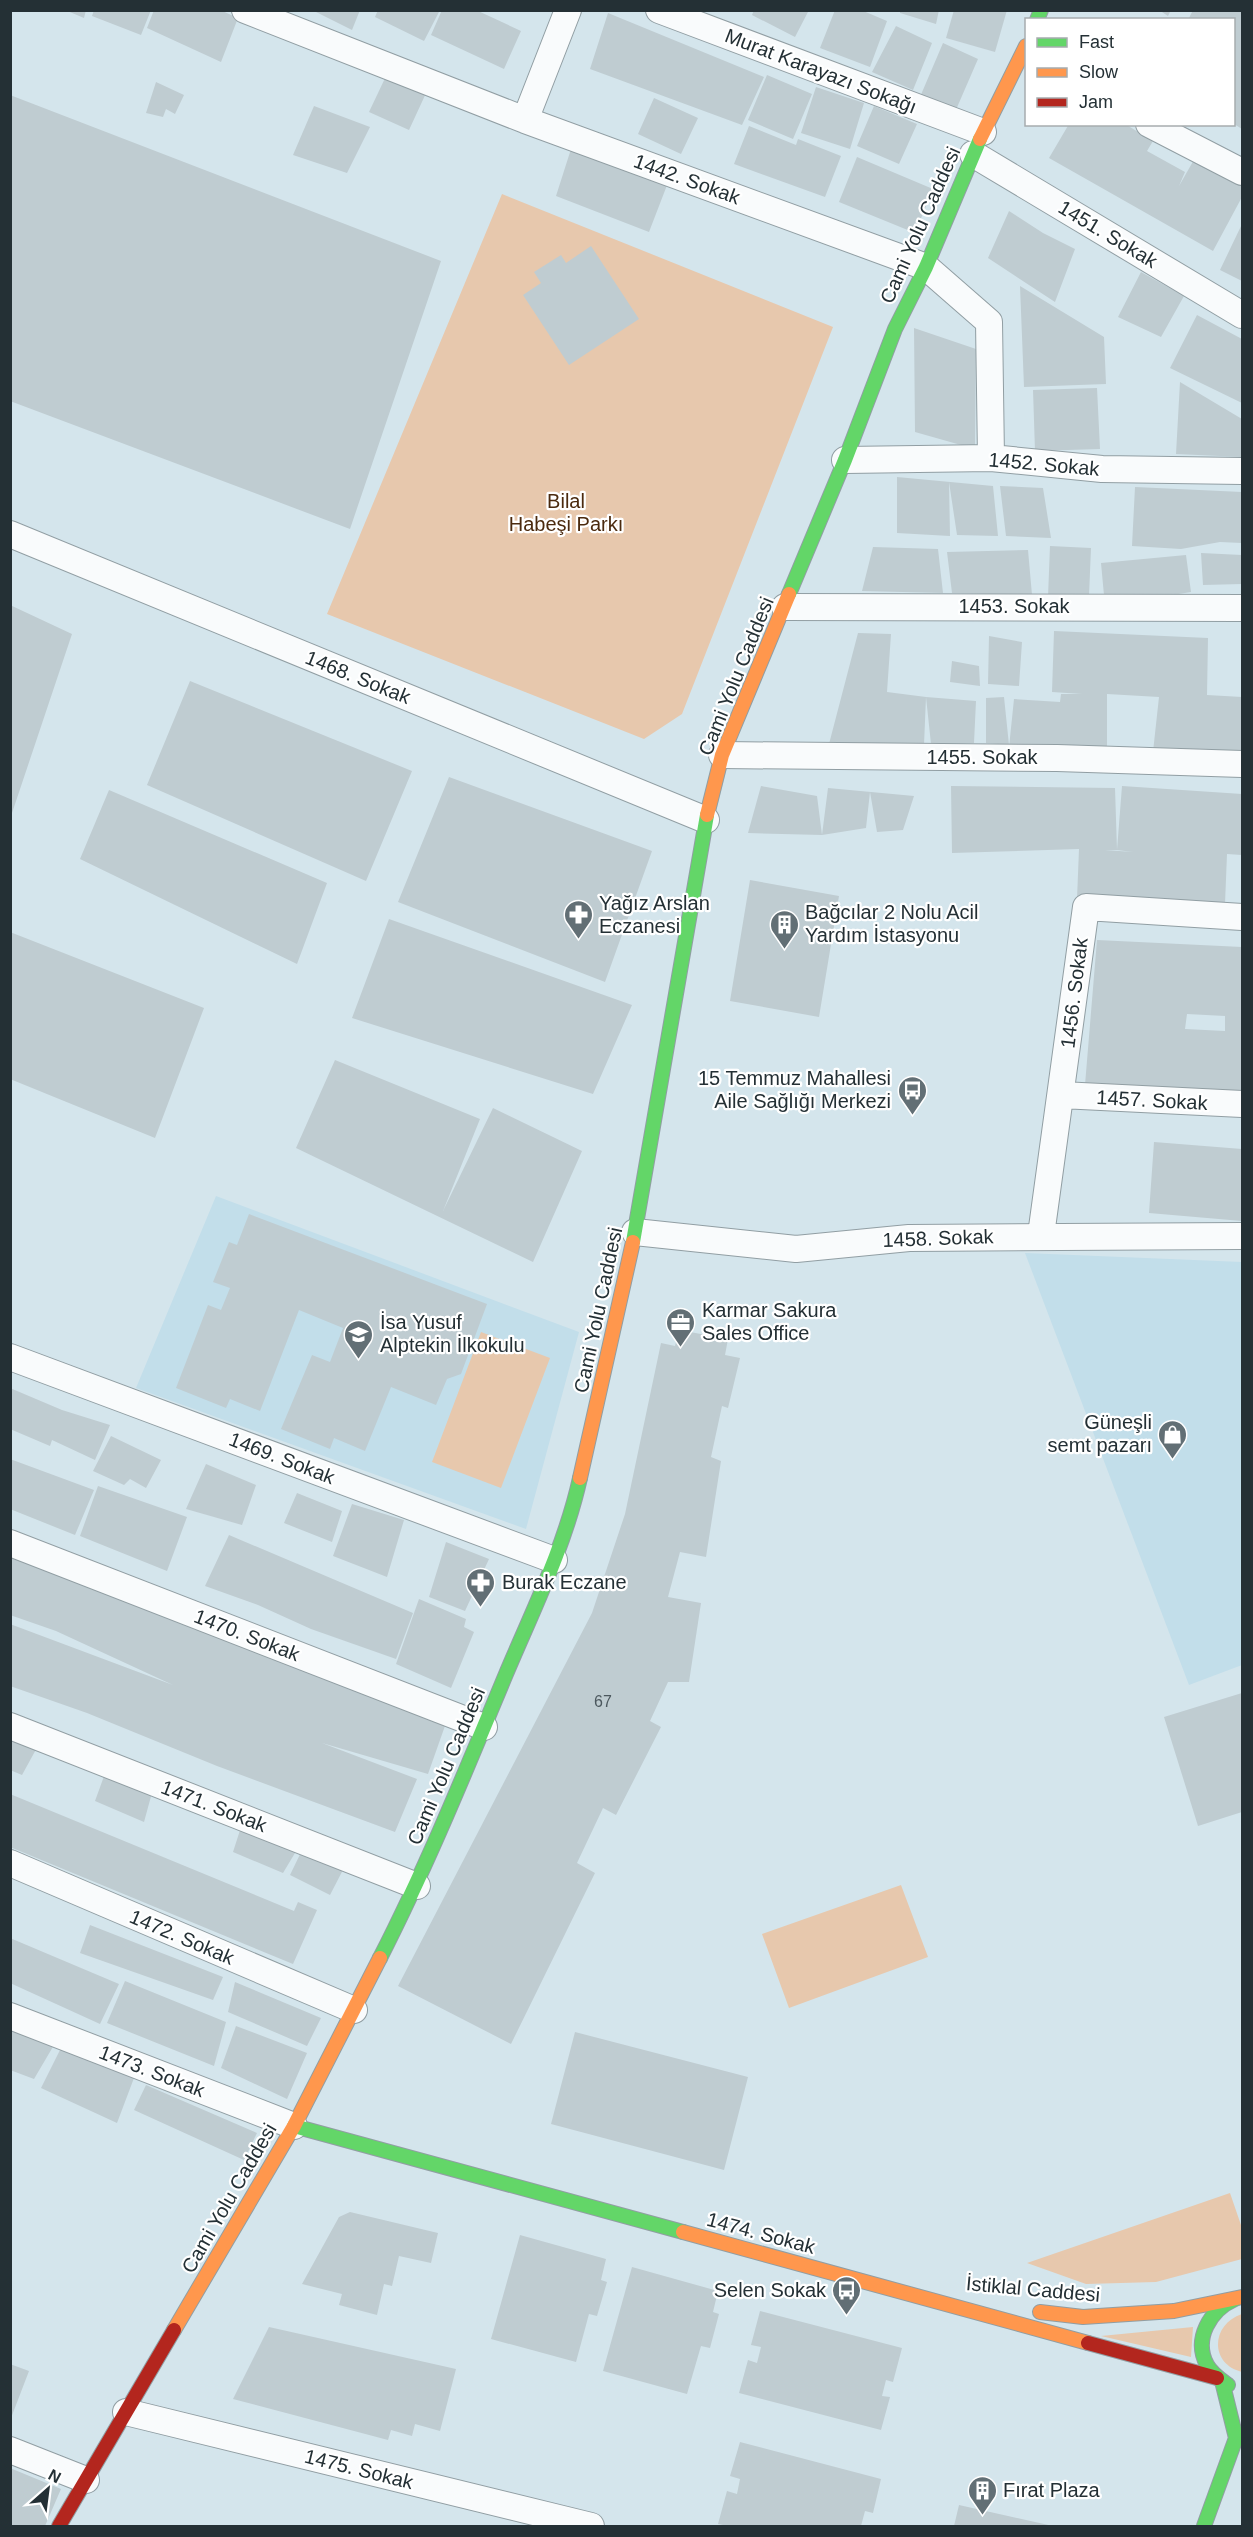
<svg xmlns="http://www.w3.org/2000/svg" width="1253" height="2537" font-family="Helvetica,sans-serif">
  <rect width="100%" height="100%" fill="#d4e5ec"/>
  <path fill="#c2deea" d="M216 1196 579 1332 526 1529 136 1388Z
    M1025 1253 1242 1262V1665L1189 1685Z"/>
  <path fill="#e7c8ad" d="M502 194 833 327 682 714 644 739 327 614Z
    M481 1332 550 1358 501 1488 432 1462Z
    M901 1885 928 1957 789 2008 762 1934Z
    M1230 2193 1242 2228V2259L1156 2282 1086 2284 1027 2263Z
    M1242 2314V2372C1209 2364 1211 2324 1242 2314Z
    M1193 2327 1191 2357 1101 2336Z"/>
  <path fill="#bfccd1" fill-rule="evenodd" d="M65 10H86L84 18Z
    M94 10H151L141 35 92 16Z
    M154 10H220L238 18 221 62 147 28Z
    M312 10H360L352 30Z
    M378 10H440L424 41 375 17Z
    M442 10H476L521 31 504 69 431 35Z
    M754 10H809L795 37 752 15Z
    M835 10H861L887 21 870 67 820 48Z
    M900 10H939L936 24 900 13Z
    M954 10H1007L995 52 946 38Z
    M1159 10H1171L1168 16Z
    M1193 10H1242V129L1234 124V20H1188Z
    M608 13 764 77 742 125 590 69Z
    M896 26 932 43 913 90 872 72Z
    M943 43 978 59 955 112 920 97Z
    M387 74 427 91 409 130 369 112Z
    M767 75 812 94 793 139 748 120Z
    M156 82 184 95 175 114 166 109 163 117 146 113Z
    M816 87 864 103 850 149 801 133Z
    M10 95 441 261 350 529 10 401Z
    M654 98 698 118 681 154 638 134Z
    M314 106 370 127 347 173 293 155Z
    M874 106 917 124 899 164 857 146Z
    M1069 124H1125L1153 141 1147 151 1185 172 1179 186 1195 158 1242 183V197L1213 251 1049 158Z
    M749 126 796 145 798 139 841 156 825 197 734 164Z
    M571 149 669 180 649 232 556 196Z
    M857 157 933 189 915 233 839 202Z
    M1009 211 1043 233 1075 249 1055 302 988 258Z
    M1242 224V281L1220 270Z
    M591 246 639 319 569 365 523 295 541 283 534 272 561 255 566 263Z
    M1141 272 1184 296 1161 337 1118 317Z
    M1020 286 1104 337 1106 384 1024 387Z
    M1197 315 1242 339V403L1170 368Z
    M914 328 976 349 975 449 915 432Z
    M1180 382 1242 419V457L1176 454Z
    M1097 388 1100 449 1035 451 1033 390Z
    M897 477 993 486 998 536 957 535 949 482 950 536 897 533Z
    M1000 486 1043 488 1051 538 1006 536Z
    M1135 487 1242 492V543L1220 542 1181 549 1132 546Z
    M1050 546 1091 548 1089 596 1048 597Z
    M873 547 938 549 943 593 862 591Z
    M1028 550 1032 595 952 593 947 552Z
    M1201 553 1242 555V584L1203 585Z
    M1186 555 1191 592 1105 606 1101 563Z
    M10 605 72 634 11 816H10Z
    M1054 631 1208 638 1207 695 1242 697V759L1152 761 1159 697 1107 694V760L1008 757 1014 699 1060 702 1061 694H1082L1052 692Z
    M858 633 891 634 887 692 926 697 924 745 829 744Z
    M989 636 1022 642 1019 686 988 684Z
    M952 661 979 666 980 686 950 682Z
    M190 681 412 771 366 881 147 785Z
    M926 697 976 701 974 743 931 744Z
    M1004 697 1009 745 986 743V698Z
    M449 777 652 851 605 982 398 902Z
    M761 786 817 796 822 835 828 788 914 796 903 830 877 832 870 792 866 828 822 835 748 833Z
    M951 786 1115 788 1117 850H1105L1133 852 1117 850 1122 786 1242 794V855L1227 854 1225 904 1077 899 1079 849 952 853Z
    M109 790 327 883 297 964 80 859Z
    M750 880 839 896 819 1017 730 1001Z
    M389 919 632 1005 593 1094 352 1018Z
    M10 932 204 1008 155 1138 10 1079Z
    M1097 940 1242 947V1093L1085 1085ZM1187 1014 1225 1016V1031L1185 1029Z
    M335 1060 480 1119 443 1211 493 1108 582 1151 533 1262 296 1148Z
    M1154 1142 1242 1149V1221L1149 1213Z
    M249 1214 487 1304 461 1374 447 1379 436 1405 391 1387 365 1451 334 1438 330 1449 281 1429 312 1355 330 1362 343 1328 299 1310 260 1411 230 1399 226 1408 176 1388 208 1305 221 1310 230 1288 213 1282 229 1242 237 1245Z
    M679 1330 728 1339 725 1355 740 1358 728 1408 722 1406 711 1457 721 1461 706 1557 680 1552 668 1597 701 1603 689 1682H668L650 1721 661 1727 616 1815 603 1808 577 1863 595 1873 511 2044 398 1986 592 1613 625 1514 661 1343 675 1346Z
    M10 1388 62 1410 110 1425 95 1460 52 1440 50 1446 10 1429Z
    M111 1436 161 1460 146 1488 130 1479 124 1485 93 1471Z
    M10 1459 94 1490 75 1535 10 1509Z
    M206 1464 256 1485 242 1525 186 1509Z
    M98 1486 187 1517 167 1571 80 1536Z
    M297 1493 342 1511 332 1542 284 1523Z
    M352 1504 404 1520 387 1577 333 1556Z
    M229 1535 413 1613 396 1659 311 1629 258 1605 205 1586Z
    M446 1542 489 1559 465 1611 429 1597Z
    M10 1556 446 1723 428 1774 322 1743 417 1779 395 1832 217 1766 87 1713 10 1686V1624L173 1685 56 1631 10 1615Z
    M419 1599 466 1619 464 1627 474 1632 451 1688 396 1664Z
    M1242 1693V1812L1198 1826 1164 1717Z
    M10 1733 39 1744 22 1775 10 1770Z
    M107 1768 153 1789 144 1822 95 1801Z
    M10 1794 294 1911 298 1902 317 1910 293 1964 10 1847Z
    M242 1824 298 1848 283 1873 233 1852Z
    M304 1846 345 1866 330 1895 290 1875Z
    M90 1925 223 1977 213 2000 80 1953Z
    M10 1938 119 1984 100 2024 10 1983Z
    M125 1981 226 2022 214 2066 107 2023Z
    M235 1982 321 2018 307 2046 228 2012Z
    M236 2026 307 2053 287 2099 221 2068Z
    M10 2027 54 2045 34 2079 10 2070Z
    M575 2032 748 2077 724 2170 551 2124Z
    M63 2044 134 2078 117 2123 41 2088Z
    M146 2085 257 2133 244 2160 134 2110Z
    M350 2212 438 2233 431 2263 399 2256 392 2286 384 2284 377 2315 339 2305 342 2294 302 2284 339 2217Z
    M520 2235 606 2259 601 2280 607 2282 597 2316 589 2314 576 2362 491 2339Z
    M632 2267 718 2291 713 2312 719 2314 710 2348 701 2346 687 2394 603 2371Z
    M760 2311 902 2348 893 2382 886 2380 882 2396 890 2397 881 2430 739 2393 748 2360 757 2363 761 2347 751 2345Z
    M269 2327 456 2369 440 2431 415 2424 412 2436 391 2430 388 2440 233 2399Z
    M10 2364 29 2371 11 2418H10Z
    M740 2442 881 2479 873 2513 865 2511 861 2526H728L718 2524 727 2491 737 2494 740 2479 730 2476Z
    M10 2468 61 2489 45 2526H10Z
    M959 2505 1053 2526H954Z"/>
  <g fill="none" stroke-linecap="round" stroke-linejoin="round">
    <defs>
      <path id="street" d="M245 10 525 120 926 267 989 322 991 458
        M659 10 983 132
        M525 120 568 10
        M1149 124 1242 172
        M973 154 1242 315
        M845 460 991 458 1102 469 1242 471
        M10 534 706 820
        M785 607 1242 608
        M722 755 1057 758 1242 764
        M1061 1095 1242 1104
        M635 1232 796 1249 909 1238 1242 1236
        M1041 1235 1086 907 1242 917
        M10 1357 554 1560
        M10 1543 484 1727
        M10 1726 417 1886
        M10 1863 354 2010
        M10 2016 294 2126
        M126 2412 591 2526
        M10 2450 86 2480"/>
      <path id="fast" d="M1037 20 1041 10
        M789 594 845 460 895 329 926 267 980 139
        M633 1242 707 815
        M380 1958C427 1866 466 1770 506 1674 533 1610 565 1546 580 1478
        M294 2126 683 2232
        M1228 2385C1220 2379 1212 2374 1207 2365 1193 2339 1210 2310 1235 2299
        M1204 2526 1236 2438 1222 2381"/>
      <path id="slow" d="M980 139 1026 46
        M707 815 722 755 789 594
        M580 1478 633 1242
        M683 2232 1088 2343
        M1040 2312 1083 2317 1174 2311 1242 2297
        M174 2330 294 2126 380 1958"/>
      <path id="jam" d="M1088 2343 1217 2378
        M59 2526 174 2330"/>
    </defs>
    <use href="#street" stroke="#919ea3" stroke-width="28"/>
    <use href="#fast" stroke="#919ea3" stroke-width="16"/>
    <use href="#slow" stroke="#919ea3" stroke-width="16"/>
    <use href="#jam" stroke="#919ea3" stroke-width="16"/>
    <use href="#street" stroke="#f9fbfc" stroke-width="26"/>
    <use href="#fast" stroke="#63d668" stroke-width="14"/>
    <use href="#slow" stroke="#ff974d" stroke-width="14"/>
    <use href="#jam" stroke="#b3261e" stroke-width="14"/>
  </g>
  <defs>
    <symbol id="pharmacy-pin" viewBox="-11 -11 22 30"><path d="M0 17L-7.5 6A9.5 9.5 0 1 1 7.5 6Z" fill="#626f75" stroke="#fff"/><path d="M-2-6h4v4h4v4h-4v4h-4v-4h-4v-4h4Z" fill="#fff"/></symbol>
    <symbol id="building-pin" viewBox="-11 -11 22 30"><path d="M0 17L-7.5 6A9.5 9.5 0 1 1 7.5 6Z" fill="#626f75" stroke="#fff"/><path d="M-4-6H4V6H1V3H-1V6H-4ZM-2.5-4.3h1.7v1.8h-1.7ZM.8-4.3h1.7v1.8H.8ZM-2.5-1h1.7V.8h-1.7ZM.8-1h1.7V.8H.8Z" fill="#fff"/></symbol>
    <symbol id="bus-pin" viewBox="-11 -11 22 30"><path d="M0 17L-7.5 6A9.5 9.5 0 1 1 7.5 6Z" fill="#626f75" stroke="#fff"/><path d="M-5-6H5V4H4V6H2V4H-2V6H-4V4H-5ZM-3.5-4V0h7V-4ZM-3.5 1.2v1.5H-2V1.2ZM2 1.2v1.5H3.5V1.2Z" fill="#fff"/></symbol>
    <symbol id="office-pin" viewBox="-11 -11 22 30"><path d="M0 17L-7.5 6A9.5 9.5 0 1 1 7.5 6Z" fill="#626f75" stroke="#fff"/><path d="M-6-3h4V-5.5h4V-3h4V5H-6ZM-1-4.5V-3h2v-1.5ZM-6 0V1H6V0Z" fill="#fff"/></symbol>
    <symbol id="school-pin" viewBox="-11 -11 22 30"><path d="M0 17L-7.5 6A9.5 9.5 0 1 1 7.5 6Z" fill="#626f75" stroke="#fff"/><path d="M0-5L7-2L0 1L-7-2ZM-4 1L0 2.5L4 1V4Q0 6-4 4Z" fill="#fff"/></symbol>
    <symbol id="shop-pin" viewBox="-11 -11 22 30"><path d="M0 17L-7.5 6A9.5 9.5 0 1 1 7.5 6Z" fill="#626f75" stroke="#fff"/><path d="M-5-2.5h2.3a2.7 3.5 0 0 1 5.4 0H5L5.5 6h-11ZM-1.5-2.5h3a1.5 2.3 0 0 0-3 0Z" fill="#fff"/></symbol>
  </defs>
  <g fill-rule="evenodd">
    <use href="#pharmacy-pin" x="562" y="898" width="33" height="45"/>
    <use href="#building-pin" x="768" y="908" width="33" height="45"/>
    <use href="#bus-pin" x="896" y="1074" width="33" height="45"/>
    <use href="#office-pin" x="664" y="1306" width="33" height="45"/>
    <use href="#school-pin" x="342" y="1318" width="33" height="45"/>
    <use href="#shop-pin" x="1156" y="1418" width="33" height="45"/>
    <use href="#pharmacy-pin" x="464" y="1566" width="33" height="45"/>
    <use href="#bus-pin" x="830" y="2274" width="33" height="45"/>
    <use href="#building-pin" x="966" y="2474" width="33" height="45"/>
  </g>
  <g text-anchor="middle" stroke-width="4.5" stroke-linejoin="round" paint-order="stroke">
    <g font-size="16" fill="#4c585e">
      <text x="603" y="1707">67</text>
    </g>
    <g font-size="20" fill="#243035" stroke="#fff">
      <text transform="translate(821 71) rotate(21)" y="7">Murat Karayazı Sokağı</text>
      <text transform="translate(687 179) rotate(20)" y="7">1442. Sokak</text>
      <text transform="translate(920 225) rotate(-66)" y="7">Cami Yolu Caddesi</text>
      <text transform="translate(1108 234) rotate(31)" y="7">1451. Sokak</text>
      <text transform="translate(1044 464) rotate(5)" y="7">1452. Sokak</text>
      <text x="1014" y="613">1453. Sokak</text>
      <text transform="translate(736 676) rotate(-68)" y="7">Cami Yolu Caddesi</text>
      <text transform="translate(358 677) rotate(22)" y="7">1468. Sokak</text>
      <text x="982" y="764">1455. Sokak</text>
      <text transform="translate(1074 993) rotate(-83)" y="7">1456. Sokak</text>
      <text transform="translate(1152 1100) rotate(3)" y="7">1457. Sokak</text>
      <text transform="translate(938 1238) rotate(-2)" y="7">1458. Sokak</text>
      <text transform="translate(598 1310) rotate(-78)" y="7">Cami Yolu Caddesi</text>
      <text transform="translate(282 1458) rotate(21)" y="7">1469. Sokak</text>
      <text transform="translate(247 1635) rotate(21)" y="7">1470. Sokak</text>
      <text transform="translate(446 1766) rotate(-67)" y="7">Cami Yolu Caddesi</text>
      <text transform="translate(214 1806) rotate(21)" y="7">1471. Sokak</text>
      <text transform="translate(182 1937) rotate(23)" y="7">1472. Sokak</text>
      <text transform="translate(152 2071) rotate(21)" y="7">1473. Sokak</text>
      <text transform="translate(229 2198) rotate(-60)" y="7">Cami Yolu Caddesi</text>
      <text transform="translate(761 2233) rotate(15)" y="7">1474. Sokak</text>
      <text transform="translate(1033 2289) rotate(5)" y="7">İstiklal Caddesi</text>
      <text transform="translate(359 2469) rotate(14)" y="7">1475. Sokak</text>
    </g>
    <g font-size="20" fill="#4b2a0e" stroke="#fff">
      <text x="566" y="508">Bilal<tspan x="566" dy="23">Habeşi Parkı</tspan></text>
    </g>
    <g font-size="20" fill="#243035" stroke="#fff" text-anchor="start">
      <text x="599" y="910">Yağız Arslan<tspan x="599" dy="23">Eczanesi</tspan></text>
      <text x="805" y="919">Bağcılar 2 Nolu Acil<tspan x="805" dy="23">Yardım İstasyonu</tspan></text>
      <text x="891" y="1085" text-anchor="end">15 Temmuz Mahallesi<tspan x="891" dy="23">Aile Sağlığı Merkezi</tspan></text>
      <text x="702" y="1317">Karmar Sakura<tspan x="702" dy="23">Sales Office</tspan></text>
      <text x="380" y="1329">İsa Yusuf<tspan x="380" dy="23">Alptekin İlkokulu</tspan></text>
      <text x="1152" y="1429" text-anchor="end">Güneşli<tspan x="1152" dy="23">semt pazarı</tspan></text>
      <text x="502" y="1589">Burak Eczane</text>
      <text x="826" y="2297" text-anchor="end">Selen Sokak</text>
      <text x="1003" y="2497">Fırat Plaza</text>
    </g>
  </g>
  <rect width="1253" height="2537" fill="none" stroke="#243035" stroke-width="24"/>
  <rect x="1025" y="18" width="210" height="108" fill="#ffffff" stroke="#a7acae" stroke-width="1.5"/>
  <rect x="1037" y="38" width="30" height="9" fill="#63d668" stroke="#a7acae" stroke-width="1.5"/>
  <text x="1079" y="48" font-size="18" fill="#243035">Fast</text>
  <rect x="1037" y="68" width="30" height="9" fill="#ff974d" stroke="#a7acae" stroke-width="1.5"/>
  <text x="1079" y="78" font-size="18" fill="#243035">Slow</text>
  <rect x="1037" y="98" width="30" height="9" fill="#b3261e" stroke="#a7acae" stroke-width="1.5"/>
  <text x="1079" y="108" font-size="18" fill="#243035">Jam</text>
  <g transform="translate(48 2489) rotate(28)" stroke="#ffffff" stroke-width="4.5" paint-order="stroke">
  <path d="M0-4.5L10 22L0 15L-10 22Z" fill="#243035"/>
  <text y="-9" font-size="16" font-weight="bold" text-anchor="middle" fill="#243035">N</text>
  </g>
</svg>
